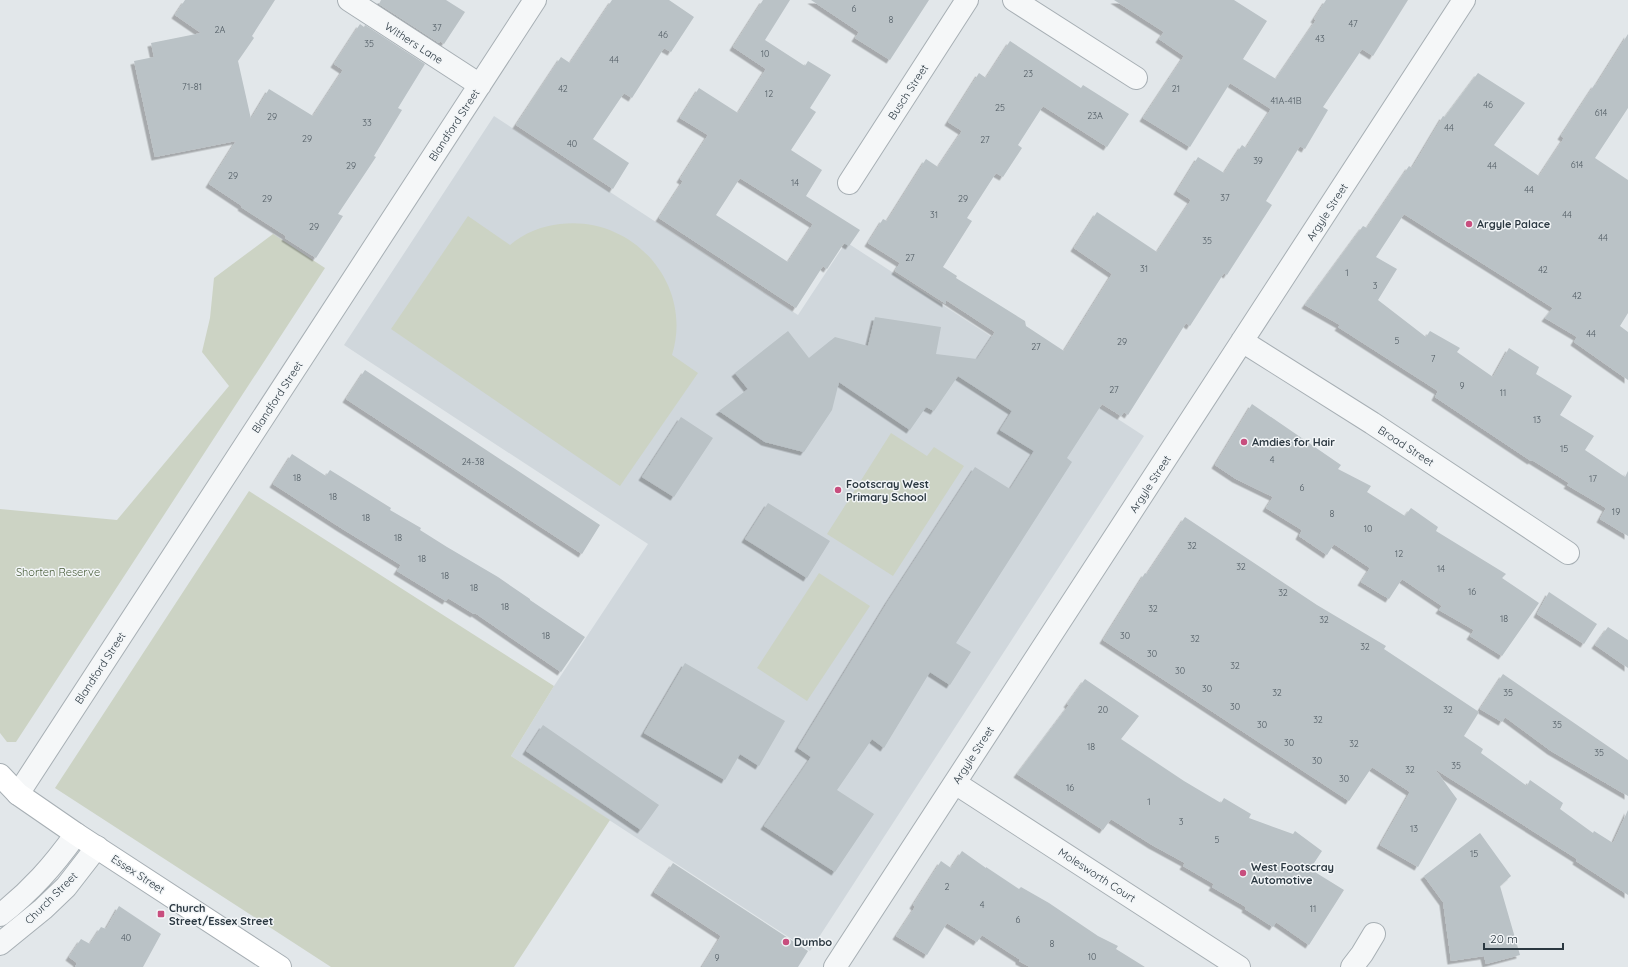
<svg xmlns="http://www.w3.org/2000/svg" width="1628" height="967" font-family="Quicksand,sans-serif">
  <defs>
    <filter id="shadow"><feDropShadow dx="-3.5" dy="3.5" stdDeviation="0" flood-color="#0004"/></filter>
  </defs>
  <rect width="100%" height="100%" fill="#e2e7ea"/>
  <path fill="#d0d7dc" d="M494 116 798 315 846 242 1144 436 810 951 511 756 554 686 648 544 344 345Z"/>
  <path fill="#ccd3c4" d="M468 216 510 245C524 233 542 226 560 224 633 215 694 284 672 355L698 373 620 486 391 329Z
    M273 234 325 268 16 742H7L0 733V509L117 520 229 386 202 352 210 318 214 278Z
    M891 433 927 456 934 447 964 466 893 576 827 534Z
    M249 491 554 686 511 756 610 820 514 967H331L55 788Z
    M819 573 870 606 807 701 757 668Z"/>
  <path fill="#bac2c6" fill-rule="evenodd" filter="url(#shadow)" d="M185 0H275L252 36 254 38 238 61 251 119 269 89 313 116 343 70 334 64 360 24 364 27 365 25 425 64 398 108 402 110 374 156 376 157 338 214 343 216 316 258 285 238 286 236 241 207 242 206 209 184 236 141 155 157 134 61 154 57 151 43 201 33 175 15Z
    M381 0H446L465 12 444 44 440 41 439 43 379 4Z
    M612 0H669L694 17 671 52 664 48 632 98 624 93 593 139 629 163 613 189 516 125 561 57 570 63Z
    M763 0H790L765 40 805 66 808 61 831 75 810 108 816 112 791 150 822 170 806 196 860 230 849 246 844 243 827 269 823 266 796 308 659 218 683 181 680 179 708 135 680 118 699 88 738 113 766 69 733 47ZM740 178 813 224 788 262 716 215Z
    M811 0H929L890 60 855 38 859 32Z
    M1114 0H1234L1267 21 1243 59 1276 79 1316 20 1314 19 1326 0H1408L1373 56 1362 49 1323 107 1328 110 1305 149 1300 146 1266 201 1272 205 1227 275 1224 273 1190 326 1186 323 1128 415 1124 412 1121 416 1102 404 1067 458 1072 462 956 643 971 652 950 685 930 672 884 748 872 739 837 790 874 814 835 872 764 826 811 757 798 748 888 601 975 467 1010 489 1034 451 1000 430 1012 411 958 376 934 411 926 407 910 430 839 382 832 410 804 452 765 442 719 411 748 389 735 373 788 331 809 358 835 337 868 346 875 317 941 327 936 354 977 359 995 332 946 300V304L895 271 900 263 868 243 883 219 887 221 926 159 938 167 962 131 948 122 979 73 986 78 1010 41 1081 88 1083 85 1129 114 1107 147 1043 106 1018 145 1022 148 1003 177 996 173 967 218 972 221 943 267 957 276 956 278 1025 321 1026 326 1064 351 1112 274 1074 248 1097 212 1157 252 1191 200 1177 191 1198 157 1224 173 1242 145 1246 148 1271 109 1230 83 1190 147 1143 118 1184 56 1159 39 1164 32Z
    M1628 34V108L1595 158 1628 180V313L1620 326 1628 332V380L1574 342 1577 337 1545 318 1553 308 1404 214 1376 257 1397 269 1378 300 1426 337 1430 331 1460 348 1457 352 1493 377 1509 348 1539 367 1536 374 1572 396 1560 415 1594 436 1585 450 1625 477 1628 471V536L1600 519 1606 508 1567 485 1569 483 1532 460 1531 461 1435 397 1438 391 1338 327 1340 325 1305 305 1363 226 1367 228 1409 166 1412 168 1443 116 1445 117 1478 73 1525 103 1494 145 1539 176 1564 138 1561 136 1595 84 1596 85Z
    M365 370 600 525 582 554 346 399Z
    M1252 404 1341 465 1338 469 1371 486 1367 492 1405 516 1411 508 1438 527 1436 531 1506 574 1502 578 1539 603 1502 656 1470 636 1474 630 1439 610 1442 606 1402 579 1389 599 1361 582 1370 568 1334 544 1327 555 1299 536 1302 530 1266 508 1273 497 1236 479 1215 465Z
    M681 417 713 438 674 497 642 477Z
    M292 454 326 476 330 470 359 488 391 508 390 510 421 528 420 530 447 547 498 577 530 599V600L585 637 561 672 475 613 474 614 448 598 446 601 397 571 401 565 341 528 273 484Z
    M768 503 830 541 807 578 745 539Z
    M1185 517 1317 605 1386 646 1384 649 1479 712 1464 736 1483 749 1481 753 1527 786 1530 780 1563 803 1560 809 1593 833 1594 831 1613 843 1628 810V895L1576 861 1577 859 1435 769 1457 799 1418 867 1380 845 1410 792 1372 767 1349 801 1103 640 1145 573 1147 574Z
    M1549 592 1597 624 1584 644 1537 614Z
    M1608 627 1628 640V668L1595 645Z
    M685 663 785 721 759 766 740 754 725 780 644 733Z
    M1503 674 1628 760V796L1551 751 1505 717 1502 722 1480 709Z
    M1085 679 1139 716 1121 739 1184 781 1221 803 1224 798 1251 814 1249 818 1293 834 1295 831 1322 851 1310 869 1344 890 1309 945 1276 922 1273 927 1245 909 1246 907 1212 887 1214 884 1183 866 1185 863 1152 845 1111 819 1103 830 1017 774 1069 705 1067 704Z
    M543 725 659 805 641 830 526 751Z
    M1480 833 1511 876 1500 886 1520 955 1486 964 1484 956 1451 961 1443 902 1424 876Z
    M962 851 986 868V867L1019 889 1021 887 1049 903 1098 936 1118 946 1116 949 1145 967H1030L1019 961V959L982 935 977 942 947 923 927 955 896 936 915 907 913 905 941 861 951 868Z
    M673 863 808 951 798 967H702L721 936 654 892Z
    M119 906 161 934 143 967H75L77 963 69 957 81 939 90 944 101 927 106 929Z"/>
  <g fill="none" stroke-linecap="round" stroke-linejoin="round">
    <defs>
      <path id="street" d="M349 0 480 85
        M1014 0 1136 78
        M849 183 967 0
        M1242 341 1372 423 1568 553
        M955 783 1239 967
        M18 794 535 0
        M0 915C31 891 53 866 76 834
        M0 944 43 909 66 887 97 847
        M835 967 1464 0
        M1352 967 1362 954 1374 934"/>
      <path id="secondary" d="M0 775 18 794 76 834 280 967"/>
    </defs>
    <use href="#street" stroke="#a7afb4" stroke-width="24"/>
    <use href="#secondary" stroke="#a7afb4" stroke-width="24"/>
    <use href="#street" stroke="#f5f7f8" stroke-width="22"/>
    <use href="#secondary" stroke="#fff" stroke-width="22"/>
  </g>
  <g fill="#c84e7e" stroke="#f2f5f7" stroke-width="1.5">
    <circle cx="1469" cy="224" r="4"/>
    <circle cx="1244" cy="442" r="4"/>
    <circle cx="838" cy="490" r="4"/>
    <circle cx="1243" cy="873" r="4"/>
    <rect x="157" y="910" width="8" height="8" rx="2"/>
    <circle cx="786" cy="942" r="4"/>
  </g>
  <g text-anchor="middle" stroke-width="3" stroke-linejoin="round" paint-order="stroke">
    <g font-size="9" fill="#4f5a62">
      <text x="854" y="12">6</text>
      <text x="891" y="23">8</text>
      <text x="1353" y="27">47</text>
      <text x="437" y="31">37</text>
      <text x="220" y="33">2A</text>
      <text x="663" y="38">46</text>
      <text x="1320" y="42">43</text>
      <text x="369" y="47">35</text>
      <text x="765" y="57">10</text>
      <text x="614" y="63">44</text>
      <text x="1028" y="77">23</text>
      <text x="192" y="90">71-81</text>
      <text x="563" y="92">42</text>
      <text x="1176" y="92">21</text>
      <text x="769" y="97">12</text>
      <text x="1286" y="104">41A-41B</text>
      <text x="1488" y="108">46</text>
      <text x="1000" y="111">25</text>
      <text x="1601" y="116">614</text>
      <text x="1095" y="119">23A</text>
      <text x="272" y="120">29</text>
      <text x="367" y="126">33</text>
      <text x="1449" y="131">44</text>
      <text x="307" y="142">29</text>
      <text x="985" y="143">27</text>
      <text x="572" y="147">40</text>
      <text x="1258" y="164">39</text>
      <text x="1577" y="168">614</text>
      <text x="351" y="169">29</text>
      <text x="1492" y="169">44</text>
      <text x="233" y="179">29</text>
      <text x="795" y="186">14</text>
      <text x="1529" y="193">44</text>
      <text x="1225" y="201">37</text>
      <text x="267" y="202">29</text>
      <text x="963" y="202">29</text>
      <text x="934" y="218">31</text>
      <text x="1567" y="218">44</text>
      <text x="314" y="230">29</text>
      <text x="1603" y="241">44</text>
      <text x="1207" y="244">35</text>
      <text x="910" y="261">27</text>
      <text x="1144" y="272">31</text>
      <text x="1543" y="273">42</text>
      <text x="1347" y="276">1</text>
      <text x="1375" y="289">3</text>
      <text x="1577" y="299">42</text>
      <text x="1591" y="337">44</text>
      <text x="1397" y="344">5</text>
      <text x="1122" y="345">29</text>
      <text x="1036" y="350">27</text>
      <text x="1433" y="362">7</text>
      <text x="1462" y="389">9</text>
      <text x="1114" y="393">27</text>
      <text x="1503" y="396">11</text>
      <text x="1537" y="423">13</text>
      <text x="1564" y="452">15</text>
      <text x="1272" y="463">4</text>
      <text x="473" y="465">24-38</text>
      <text x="297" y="481">18</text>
      <text x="1593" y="482">17</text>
      <text x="1302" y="491">6</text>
      <text x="333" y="500">18</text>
      <text x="1616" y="515">19</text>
      <text x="1332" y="517">8</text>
      <text x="366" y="521">18</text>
      <text x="1368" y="532">10</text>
      <text x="398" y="541">18</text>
      <text x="1192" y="549">32</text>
      <text x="1399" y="557">12</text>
      <text x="422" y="562">18</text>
      <text x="1241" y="570">32</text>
      <text x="1441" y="572">14</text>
      <text x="445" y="579">18</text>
      <text x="474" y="591">18</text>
      <text x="1472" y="595">16</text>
      <text x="1283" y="596">32</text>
      <text x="505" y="610">18</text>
      <text x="1153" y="612">32</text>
      <text x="1504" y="622">18</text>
      <text x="1324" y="623">32</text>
      <text x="546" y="639">18</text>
      <text x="1125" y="639">30</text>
      <text x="1195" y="642">32</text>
      <text x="1365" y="650">32</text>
      <text x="1152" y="657">30</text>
      <text x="1235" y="669">32</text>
      <text x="1180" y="674">30</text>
      <text x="1207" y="692">30</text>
      <text x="1277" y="696">32</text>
      <text x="1508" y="696">35</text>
      <text x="1235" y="710">30</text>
      <text x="1103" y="713">20</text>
      <text x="1448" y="713">32</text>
      <text x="1318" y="723">32</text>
      <text x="1262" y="728">30</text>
      <text x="1557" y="728">35</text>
      <text x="1289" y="746">30</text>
      <text x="1354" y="747">32</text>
      <text x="1091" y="750">18</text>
      <text x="1599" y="756">35</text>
      <text x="1317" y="764">30</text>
      <text x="1456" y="769">35</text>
      <text x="1410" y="773">32</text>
      <text x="1344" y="782">30</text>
      <text x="1070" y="791">16</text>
      <text x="1149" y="805">1</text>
      <text x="1181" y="825">3</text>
      <text x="1414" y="832">13</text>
      <text x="1217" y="843">5</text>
      <text x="1474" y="857">15</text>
      <text x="947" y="890">2</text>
      <text x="982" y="908">4</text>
      <text x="1313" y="912">11</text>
      <text x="1018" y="923">6</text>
      <text x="126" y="941">40</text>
      <text x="1052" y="947">8</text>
      <text x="1092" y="960">10</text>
      <text x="717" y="961">9</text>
    </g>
    <g font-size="11" fill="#2b3841" stroke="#f2f5f7">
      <text transform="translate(414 43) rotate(33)" y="4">Withers Lane</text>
      <text transform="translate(908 92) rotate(-57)" y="4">Busch Street</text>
      <text transform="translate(454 125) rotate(-57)" y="4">Blandford Street</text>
      <text transform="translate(1327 212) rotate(-57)" y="4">Argyle Street</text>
      <text transform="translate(277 397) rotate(-57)" y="4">Blandford Street</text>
      <text transform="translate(1406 446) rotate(33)" y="4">Broad Street</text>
      <text transform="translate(1150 484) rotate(-57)" y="4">Argyle Street</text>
      <text transform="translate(100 668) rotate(-57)" y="4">Blandford Street</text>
      <text transform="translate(973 755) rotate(-57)" y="4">Argyle Street</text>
      <text transform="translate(138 874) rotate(33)" y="4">Essex Street</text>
      <text transform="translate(1097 875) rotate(33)" y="4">Molesworth Court</text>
      <text transform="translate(51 898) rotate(-45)" y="4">Church Street</text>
    </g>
    <g font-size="11" font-weight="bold" fill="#2b3841" stroke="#f2f5f7" text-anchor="start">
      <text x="1477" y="228">Argyle Palace</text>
      <text x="1252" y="446">Amdies for Hair</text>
      <text x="846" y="488">Footscray West<tspan x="846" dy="13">Primary School</tspan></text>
      <text x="1251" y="871">West Footscray<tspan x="1251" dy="13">Automotive</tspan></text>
      <text x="169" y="912">Church<tspan x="169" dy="13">Street/Essex Street</tspan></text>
      <text x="794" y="946">Dumbo</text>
    </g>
    <g font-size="11" fill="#485c39" stroke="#f2f5f7">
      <text x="58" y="576">Shorten Reserve</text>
    </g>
  </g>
  <path d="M1484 943v6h79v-6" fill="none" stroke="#2b3841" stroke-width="2"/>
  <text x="1490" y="943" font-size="12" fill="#2b3841" stroke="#f2f5f7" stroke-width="3" paint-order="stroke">20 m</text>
</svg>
